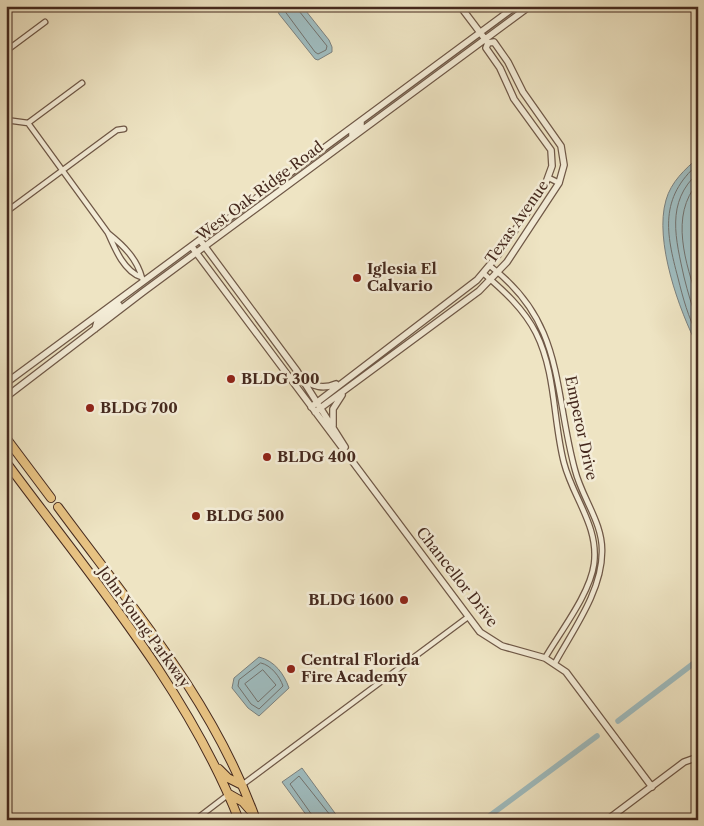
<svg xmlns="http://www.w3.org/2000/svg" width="704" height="826" font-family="'Libre Caslon Text',serif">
  <rect width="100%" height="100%" fill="#eee4c3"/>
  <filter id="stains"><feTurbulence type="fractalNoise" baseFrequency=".004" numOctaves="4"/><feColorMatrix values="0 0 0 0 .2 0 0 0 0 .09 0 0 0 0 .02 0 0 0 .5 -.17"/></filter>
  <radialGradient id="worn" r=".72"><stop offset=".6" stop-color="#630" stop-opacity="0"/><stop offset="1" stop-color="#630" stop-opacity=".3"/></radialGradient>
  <path fill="#c0c28f" stroke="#827656" d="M698 462V553L694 548 693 495Z"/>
  <path fill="#9fbcbf" stroke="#7b817f" d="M276 6H302L329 40 332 47V52L318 60 315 59 279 14Z
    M698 158V347C679 310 654 241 666 200 671 182 685 169 698 158Z
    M259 657C275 661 284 674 289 688L259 716 248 708 232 688 234 678Z
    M302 768 340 820H310L282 782Z"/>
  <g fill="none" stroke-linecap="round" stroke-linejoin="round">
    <path stroke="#72726e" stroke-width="1" d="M281 6 315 52 318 54 326 50 327 46 299 11 298 6
      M698 164C659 198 666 233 678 278 683 298 688 317 698 336
      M698 173C665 202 676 240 684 277 688 293 692 307 698 322
      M698 183C669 215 686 264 698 301
      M261 663C271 665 280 677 283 686L259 709 251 704 238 686 239 680Z
      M263 670 276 685 258 702 245 684Z
      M313 820 312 815 290 784 299 776 334 820"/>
    <path stroke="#9fbcbf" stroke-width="5.5" d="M618 721 698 660
      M484 820 597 736"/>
    <defs>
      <path id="minor" d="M6 51 45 22
        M6 120 28 123 108 233C115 249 124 271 141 277
        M28 123 82 83
        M549 178 559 183
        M6 212 117 130 124 129
        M109 234C124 246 137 259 142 278
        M490 266C565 323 553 389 575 470 582 498 603 523 602 552 602 591 573 630 555 663
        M483 273C503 290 524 309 536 333 556 373 553 421 564 463 573 498 599 526 594 564 590 594 560 632 545 658
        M242 785 468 617
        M195 820 229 794"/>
      <path id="tertiary" d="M352 136V133L361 126V121
        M200 240 297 371 345 447
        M192 247 480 632 502 646 545 658 566 672 652 787
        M95 329 97 322 119 305
        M303 378C312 387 324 389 336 384
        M6 383 516 6
        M6 397 143 292 530 6
        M311 407 477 280 498 255 544 188 552 166 551 150 514 99 500 68 486 48 488 43
        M315 412 479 291 507 262 559 183 564 165 561 146 523 92 508 62 494 42 488 43 460 6
        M333 426V409L342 395
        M607 820 684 762 698 757"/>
      <path id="trunk" d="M6 438 51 498
        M6 462C90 576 187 688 239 820
        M58 507C131 606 214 702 256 820
        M219 769 228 778 242 785
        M229 794 243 802 250 810"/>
    </defs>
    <use href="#minor" stroke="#6f5847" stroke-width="7"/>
    <use href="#tertiary" stroke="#6f5847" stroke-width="8"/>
    <use href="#trunk" stroke="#45291e" stroke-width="10"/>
    <use href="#minor" stroke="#f4edd8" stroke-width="4.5"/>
    <use href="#tertiary" stroke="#f4edd8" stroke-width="5.5"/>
    <use href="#trunk" stroke="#e7c282" stroke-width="8"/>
  </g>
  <g fill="#8f2418" stroke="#f4edd8" stroke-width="2">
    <circle cx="357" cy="278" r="5"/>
    <circle cx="231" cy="379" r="5"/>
    <circle cx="90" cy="408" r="5"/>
    <circle cx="267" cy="457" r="5"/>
    <circle cx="196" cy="516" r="5"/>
    <circle cx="404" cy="600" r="5"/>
    <circle cx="291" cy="669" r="5"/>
  </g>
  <g text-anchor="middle" stroke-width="5" stroke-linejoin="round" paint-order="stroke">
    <g font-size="15" fill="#45291e" stroke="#f4edd8">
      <text transform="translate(260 191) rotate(-37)" y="5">West Oak Ridge Road</text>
      <text transform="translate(517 222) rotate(-55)" y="5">Texas Avenue</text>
      <text transform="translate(581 428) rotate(78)" y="5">Emperor Drive</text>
      <text transform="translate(457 577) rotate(52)" y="5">Chancellor Drive</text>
      <text transform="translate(144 627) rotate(54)" y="5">John Young Parkway</text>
    </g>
    <g font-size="15" font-weight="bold" fill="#45291e" stroke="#f4edd8" text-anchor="start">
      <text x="367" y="274">Iglesia El<tspan x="367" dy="17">Calvario</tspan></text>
      <text x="241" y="384">BLDG 300</text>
      <text x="100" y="413">BLDG 700</text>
      <text x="277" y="462">BLDG 400</text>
      <text x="206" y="521">BLDG 500</text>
      <text x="394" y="605" text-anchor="end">BLDG 1600</text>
      <text x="301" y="665">Central Florida<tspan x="301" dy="17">Fire Academy</tspan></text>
    </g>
  </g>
  <rect width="704" height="826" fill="none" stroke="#eee4c3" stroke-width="25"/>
  <rect x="8" y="8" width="689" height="811" fill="none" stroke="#45291e" stroke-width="2.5"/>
  <rect x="12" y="12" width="679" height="801" fill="none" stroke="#45291e"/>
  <rect width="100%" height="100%" filter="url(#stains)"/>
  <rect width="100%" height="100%" fill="url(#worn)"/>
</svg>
